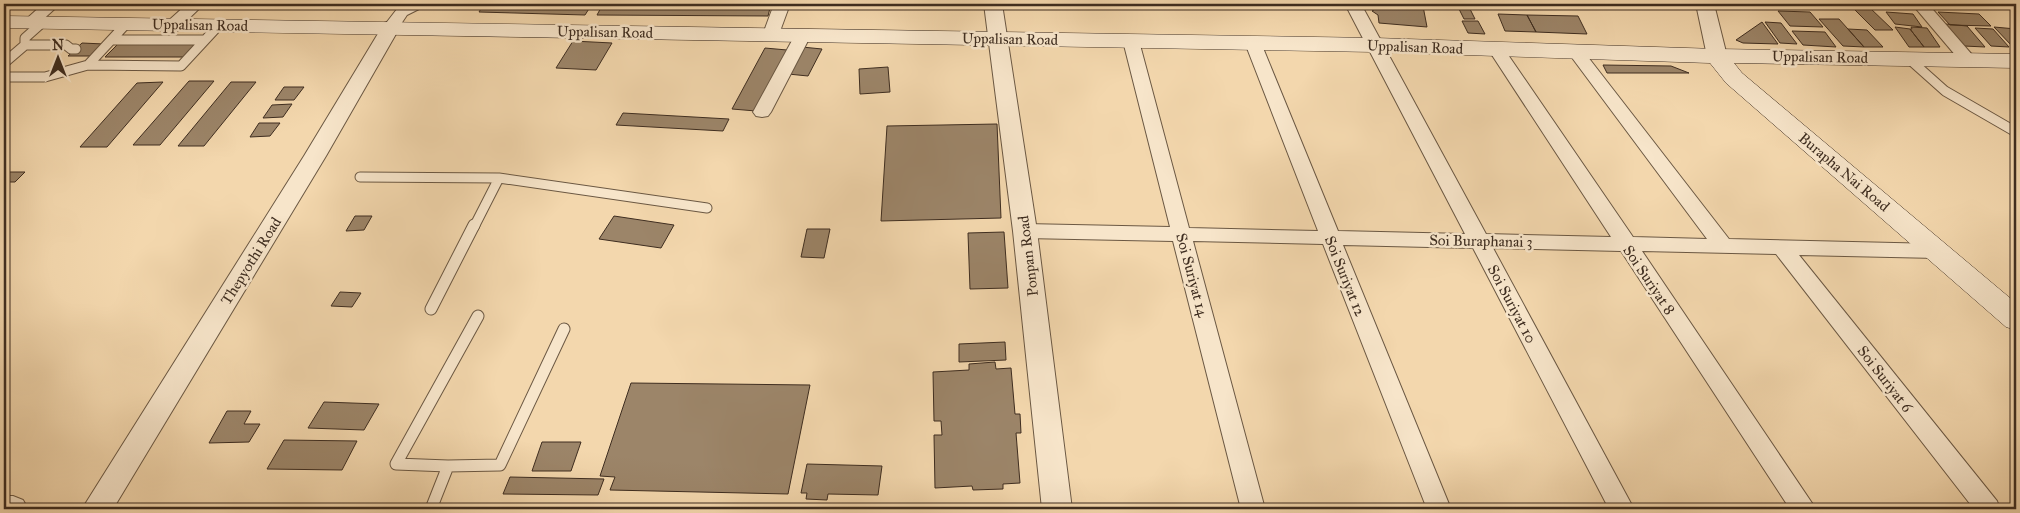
<svg xmlns="http://www.w3.org/2000/svg" width="2020" height="513" font-family="'IM FELL Great Primer',serif">
  <rect width="100%" height="100%" fill="#f3d7ad"/>
  <filter id="stains"><feTurbulence type="fractalNoise" baseFrequency=".004" numOctaves="4"/><feColorMatrix values="0 0 0 0 .2 0 0 0 0 .09 0 0 0 0 .02 0 0 0 .5 -.17"/></filter>
  <radialGradient id="worn" r=".72"><stop offset=".6" stop-color="#630" stop-opacity="0"/><stop offset="1" stop-color="#630" stop-opacity=".3"/></radialGradient>
  <path fill="#9c8569" stroke="#3e2d20" d="M484 4H592L585 15 479 12Z
    M603 4H771L768 16 597 15Z
    M1376 4 1423 6 1427 27 1379 23 1378 15 1372 11 1377 8Z
    M1457 5H1468L1475 19H1464Z
    M1852 7H1869L1893 30H1875Z
    M1778 11 1810 12 1823 27 1790 26Z
    M1886 12 1913 14 1922 27 1895 24Z
    M1938 12 1979 14 1991 26 1950 25Z
    M1498 14 1527 15 1536 32 1505 31Z
    M1527 15 1578 16 1587 34 1536 32Z
    M1819 19H1839L1864 47 1843 46Z
    M1462 21H1478L1485 34 1468 33Z
    M1762 22 1778 44 1743 43 1736 40Z
    M1765 22 1781 23 1797 44 1780 43Z
    M1946 24 1967 26 1985 47 1964 46Z
    M1895 27 1910 29 1924 47H1909Z
    M1911 27 1927 28 1940 47H1924L1910 29H1912Z
    M1994 27 2016 29V47L2012 46Z
    M1975 28 1993 29 2009 47 1991 46Z
    M1848 29 1867 30 1883 47H1864Z
    M1792 31 1825 32 1836 47 1803 45Z
    M573 41 612 43 596 70 556 68Z
    M82 43 104 44 91 56H68Z
    M119 43 197 44 185 57H105Z
    M802 47 822 49 808 76 788 74Z
    M765 48 787 50 756 111 732 109Z
    M1603 65 1671 66 1689 73H1607Z
    M888 67 890 92 860 94 859 69Z
    M189 81H214L160 145H133Z
    M163 82 107 147H80L137 83Z
    M231 82H256L204 146H178Z
    M284 87H304L294 100H275Z
    M292 104 283 117 263 118 272 105Z
    M623 113 729 119 723 131 616 125Z
    M259 123H280L270 136 250 137Z
    M997 124 1001 218 881 221 887 126Z
    M4 172H25L15 182H4Z
    M355 216H372L364 230 346 231Z
    M614 216 674 225 661 248 599 239Z
    M807 229H830L824 258 801 257Z
    M1004 232 1008 288 970 289 968 233Z
    M340 292 361 293 352 307 331 306Z
    M1005 342 1006 360 959 362V344Z
    M995 362 996 369 1011 368 1015 414H1020L1021 433H1016L1020 483 1003 484V489L973 490 972 486 935 488 934 435H942L941 421H934L933 372 969 370V364Z
    M631 383 810 385 788 494 610 490 615 477 600 476Z
    M324 402 379 404 364 430 308 428Z
    M227 411H251L244 424H260L249 442 209 443Z
    M284 440 357 441 342 470 267 469Z
    M542 442H581L571 471H532Z
    M807 464 882 466 878 495 828 494 827 500 806 499 807 493H801Z
    M510 477 604 479 598 495 503 494Z"/>
  <g fill="none" stroke-linecap="round" stroke-linejoin="round">
    <defs>
      <path id="service-far1" d="M126 24 88 65 181 66 219 25
        M113 40H204
        M25 45V38L43 22
        M1908 58 1945 91 2016 132
        M4 63 25 45H66L71 49H76
        M4 77H45L88 65
        M360 177 499 178 707 208
        M474 227 499 178"/>
      <path id="service" d="M431 309 474 225
        M448 466 396 464 478 316
        M431 509 448 466 500 465 564 329"/>
      <path id="minor" d="M43 4H60L37 25H25L23 22Z
        M70 4H143L140 7 135 9H78L73 7Z
        M187 4H204L179 28H167L165 25 167 22Z
        M406 4H426L423 7 407 15 397 30H385L383 27 397 9Z
        M774 4H790L779 34 777 37H765L763 34Z
        M1345 4H1361L1486 234 1611 237 1488 49 1490 46H1502L1633 237 1707 239 1567 51 1569 48H1581L1729 239 1937 244 1944 246 1947 251 1944 256 1937 258 1799 255 1997 501 2000 509H1974L1776 254 1642 251 1816 509H1790L1621 251 1493 248 1634 509H1609L1473 248 1343 245 1451 509H1427L1323 244 1193 241 1265 509H1241L1173 241 1025 238 1018 236 1015 231 1018 226 1025 224 1170 227 1123 41 1125 38H1137L1139 41 1189 228 1318 231 1245 43 1247 40H1259L1261 43 1338 231 1465 234Z
        M1912 4H1928L1974 57 1976 60 1974 63H1962Z
        M803 30 809 32 811 35 771 112 768 116 762 117 756 116 753 112 795 35 797 32Z"/>
      <path id="tertiary" d="M984 4H1002L1037 231 1072 509H1042L1013 231Z
        M1696 4H1714L1727 56 1724 60 1717 62 1710 60 1707 56Z
        M391 21 398 23 400 27 326 156 113 509H82L304 156 382 27 384 23Z
        M4 496H13L23 500 28 509H4Z"/>
      <path id="secondary" d="M4 16 1375 38 1717 49 2016 54V68L1734 63 1742 73 2016 303V330L2006 327 1726 83 1710 63 1375 52 4 28Z"/>
    </defs>
    <use href="#service-far1" stroke="#6b5843" stroke-width="11"/>
    <use href="#service" stroke="#6b5843" stroke-width="13"/>
    <use href="#minor" stroke="#6b5843" stroke-width="2"/>
    <use href="#tertiary" stroke="#6b5843" stroke-width="2"/>
    <use href="#secondary" stroke="#3e2d20" stroke-width="1"/>
    <use href="#service-far1" stroke="#f7e5ca" stroke-width="9"/>
    <use href="#service" stroke="#f7e5ca" stroke-width="11"/>
    <use href="#minor" fill="#f7e5ca" fill-rule="evenodd"/>
    <use href="#tertiary" fill="#f7e5ca" fill-rule="evenodd"/>
    <use href="#secondary" fill="#f7e5ca" fill-rule="evenodd"/>
  </g>
  <g text-anchor="middle" stroke-width="5" stroke-linejoin="round" paint-order="stroke">
    <g font-size="15" fill="#3e2d20" stroke="#f7e5ca">
      <text transform="translate(200 25) rotate(1)" y="5">Uppalisan Road</text>
      <text transform="translate(605 32) rotate(1)" y="5">Uppalisan Road</text>
      <text transform="translate(1010 39) rotate(1)" y="5">Uppalisan Road</text>
      <text transform="translate(1415 47) rotate(2)" y="5">Uppalisan Road</text>
      <text transform="translate(1820 57) rotate(1)" y="5">Uppalisan Road</text>
      <text transform="translate(1844 172) rotate(40)" y="5">Burapha Nai Road</text>
      <text transform="translate(1481 241) rotate(1)" y="5">Soi Buraphanai 3</text>
      <text transform="translate(1028 256) rotate(-97)" y="5">Ponpan Road</text>
      <text transform="translate(251 261) rotate(-58)" y="5">Thepyothi Road</text>
      <text transform="translate(1192 275) rotate(75)" y="5">Soi Suriyat 14</text>
      <text transform="translate(1345 276) rotate(68)" y="5">Soi Suriyat 12</text>
      <text transform="translate(1649 280) rotate(56)" y="5">Soi Suriyat 8</text>
      <text transform="translate(1512 304) rotate(62)" y="5">Soi Suriyat 10</text>
      <text transform="translate(1885 379) rotate(52)" y="5">Soi Suriyat 6</text>
    </g>
  </g>
  <rect width="2020" height="513" fill="none" stroke="#f3d7ad" stroke-width="20"/>
  <rect x="5" y="5" width="2010" height="503" fill="none" stroke="#3e2d20" stroke-width="2.5"/>
  <rect x="10" y="10" width="2000" height="493" fill="none" stroke="#3e2d20"/>
  <g transform="translate(58 58)" stroke="#f7e5ca" stroke-width="4" paint-order="stroke">
  <path d="M0-4L9 19L0 12L-9 19Z" fill="#3e2d20"/>
  <text y="-8" font-size="14" font-weight="bold" text-anchor="middle" fill="#3e2d20">N</text>
  </g>
  <rect width="100%" height="100%" filter="url(#stains)"/>
  <rect width="100%" height="100%" fill="url(#worn)"/>
</svg>
